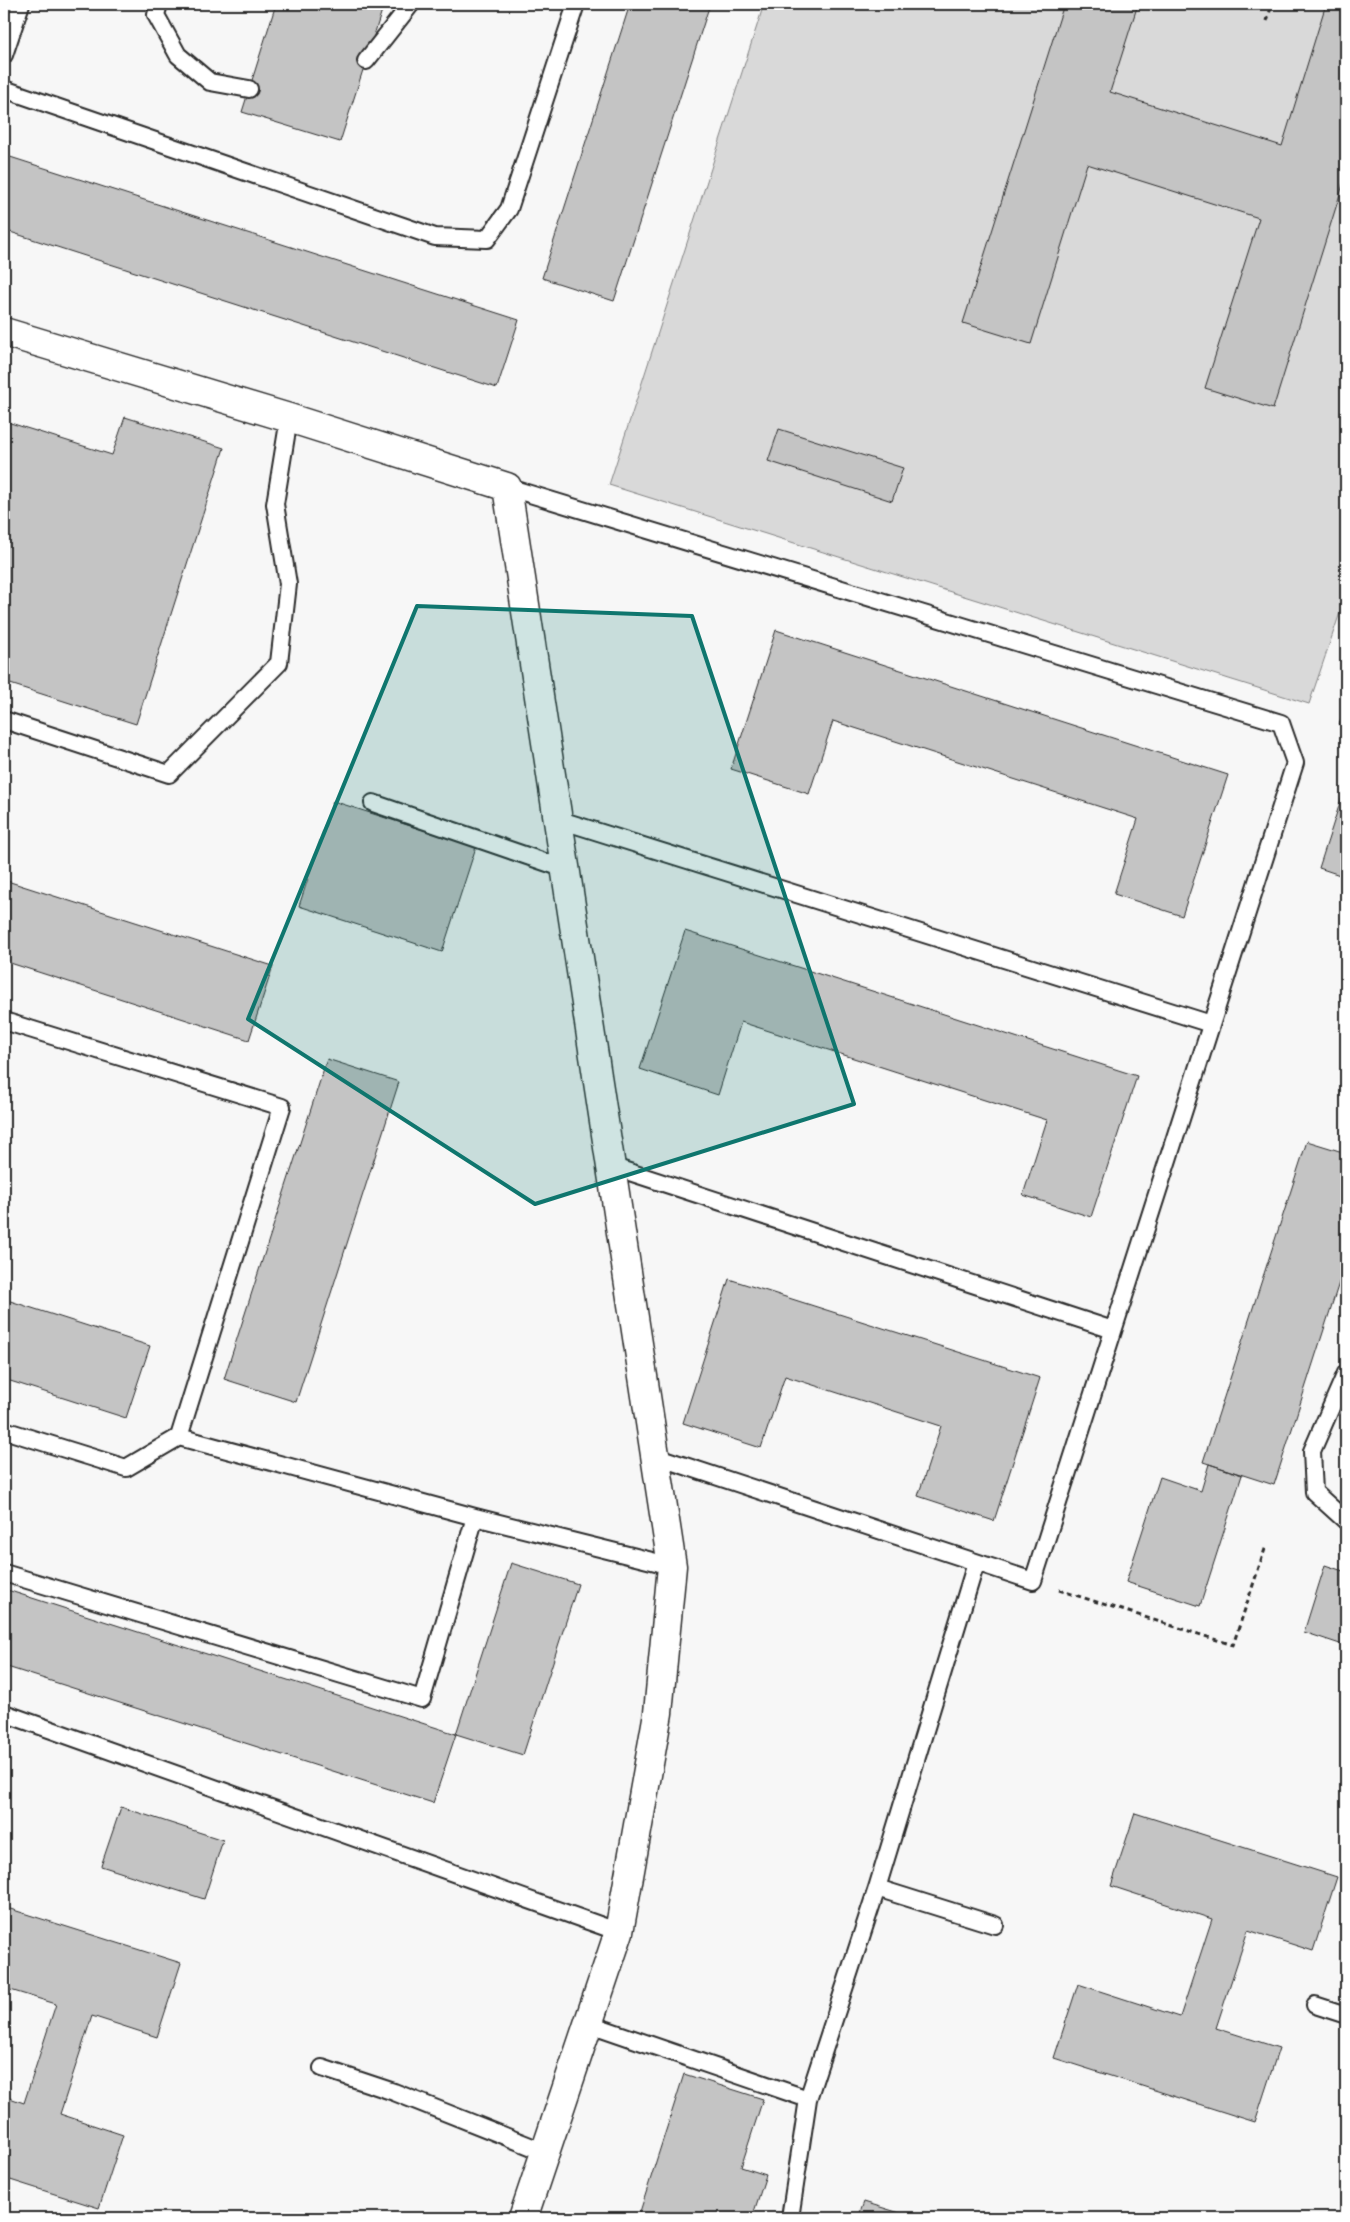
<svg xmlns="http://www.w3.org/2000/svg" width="1350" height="2222" font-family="'Balsamiq Sans',sans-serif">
  <rect width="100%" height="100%" fill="#f7f7f7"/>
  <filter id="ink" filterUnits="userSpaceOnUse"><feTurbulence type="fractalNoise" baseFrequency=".02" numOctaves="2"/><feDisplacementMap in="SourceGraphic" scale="10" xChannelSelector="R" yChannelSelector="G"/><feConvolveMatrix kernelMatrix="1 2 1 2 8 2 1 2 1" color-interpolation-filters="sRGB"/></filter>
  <g filter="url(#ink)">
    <path fill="#d9d9d9" stroke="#828282" d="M764 4H1346V595L1309 704 609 485Z"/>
    <path fill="#c4c4c4" stroke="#2b2b2b" d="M276 4H384L340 142 242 112Z
      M630 4H710L614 301 542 278Z
      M1064 4H1138L1110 92 1282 146 1326 4H1346V175L1273 409 1205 388 1259 218 1087 164 1031 344 963 323Z
      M4 155 519 320 497 388 4 230Z
      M125 417 224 448 136 724 4 682V421L112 455Z
      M779 429 903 468 892 501 768 461Z
      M776 630 1228 775 1182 916 1114 894 1138 819 833 721 809 794 731 769Z
      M1346 784V877L1319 868Z
      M333 801 476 847 442 952 299 906Z
      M4 880 273 966 249 1040 4 961Z
      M685 931 1137 1076 1091 1217 1023 1195 1047 1120 741 1022 718 1095 640 1069Z
      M327 1059 399 1082 296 1402 224 1379Z
      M1307 1141 1346 1153V1261L1274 1485 1203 1462Z
      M729 1279 1040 1378 994 1521 918 1496 941 1426 785 1376 761 1448 683 1423Z
      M4 1299 150 1346 126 1418 4 1379Z
      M1209 1464 1242 1475 1200 1606 1126 1582 1160 1477 1201 1491Z
      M511 1563 578 1584 523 1755 456 1734Z
      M1325 1565 1346 1572V1646L1304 1632Z
      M4 1589 456 1734 433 1803 4 1666Z
      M121 1807 223 1840 204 1899 101 1866Z
      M1135 1813 1337 1877 1313 1951 1248 1930 1216 2028 1279 2048 1255 2122 1054 2058 1078 1984 1180 2017 1212 1919 1111 1886Z
      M4 1907 181 1963 157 2037 92 2016 60 2114 123 2135 99 2208 4 2178V2096L24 2103 56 2004 4 1988Z
      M684 2074 763 2099 741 2167 766 2175 752 2218H688L678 2215 677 2218H638Z
      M864 2202 916 2218H858Z"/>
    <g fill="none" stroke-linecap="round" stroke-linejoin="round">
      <defs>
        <path id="lane" d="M159 4 156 15 178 55 210 82 249 89
          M4 55 21 4
          M366 61 411 4
          M4 89 435 237 487 239 509 209 576 4
          M507 487 1281 723 1295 763 1033 1581 655 1456
          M4 720 169 774 279 663 288 584 275 504 289 418
          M373 803 565 869
          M557 819 1211 1024
          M4 1021 282 1107 179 1437
          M611 1166 1113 1330
          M1346 1373 1312 1451 1314 1492 1346 1521
          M4 1430 126 1468 179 1437 475 1517 672 1566
          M4 1573 422 1699 475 1517
          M4 1713 619 1932
          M877 1888 995 1925
          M1315 2005 1346 2015
          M587 2023 808 2099
          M322 2068 394 2092 545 2152
          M790 2218 808 2099 877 1888 976 1563"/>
        <path id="street" d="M4 332 289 418 507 487 672 1566 658 1713 619 1932 523 2218"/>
      </defs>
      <use href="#lane" stroke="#2b2b2b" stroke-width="20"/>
      <use href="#street" stroke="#2b2b2b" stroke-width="31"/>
      <path stroke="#2b2b2b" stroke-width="3" stroke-dasharray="5 4" stroke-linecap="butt" d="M1267 21 1272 4
        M1340 725 1346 707
        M1059 1590 1233 1645 1266 1546"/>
      <use href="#lane" stroke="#fff" stroke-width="16"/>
      <use href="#street" stroke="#fff" stroke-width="28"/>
    </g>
  </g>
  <path fill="#0f766e" fill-opacity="0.2" stroke="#0f766e" stroke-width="4" stroke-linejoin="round" d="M417 606 692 616 854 1104 535 1204 248 1019Z"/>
  <rect width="1350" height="2222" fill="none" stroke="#fff" stroke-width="20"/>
  <rect x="10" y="10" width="1330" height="2202" fill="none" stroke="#2b2b2b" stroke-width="2" filter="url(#ink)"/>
</svg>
